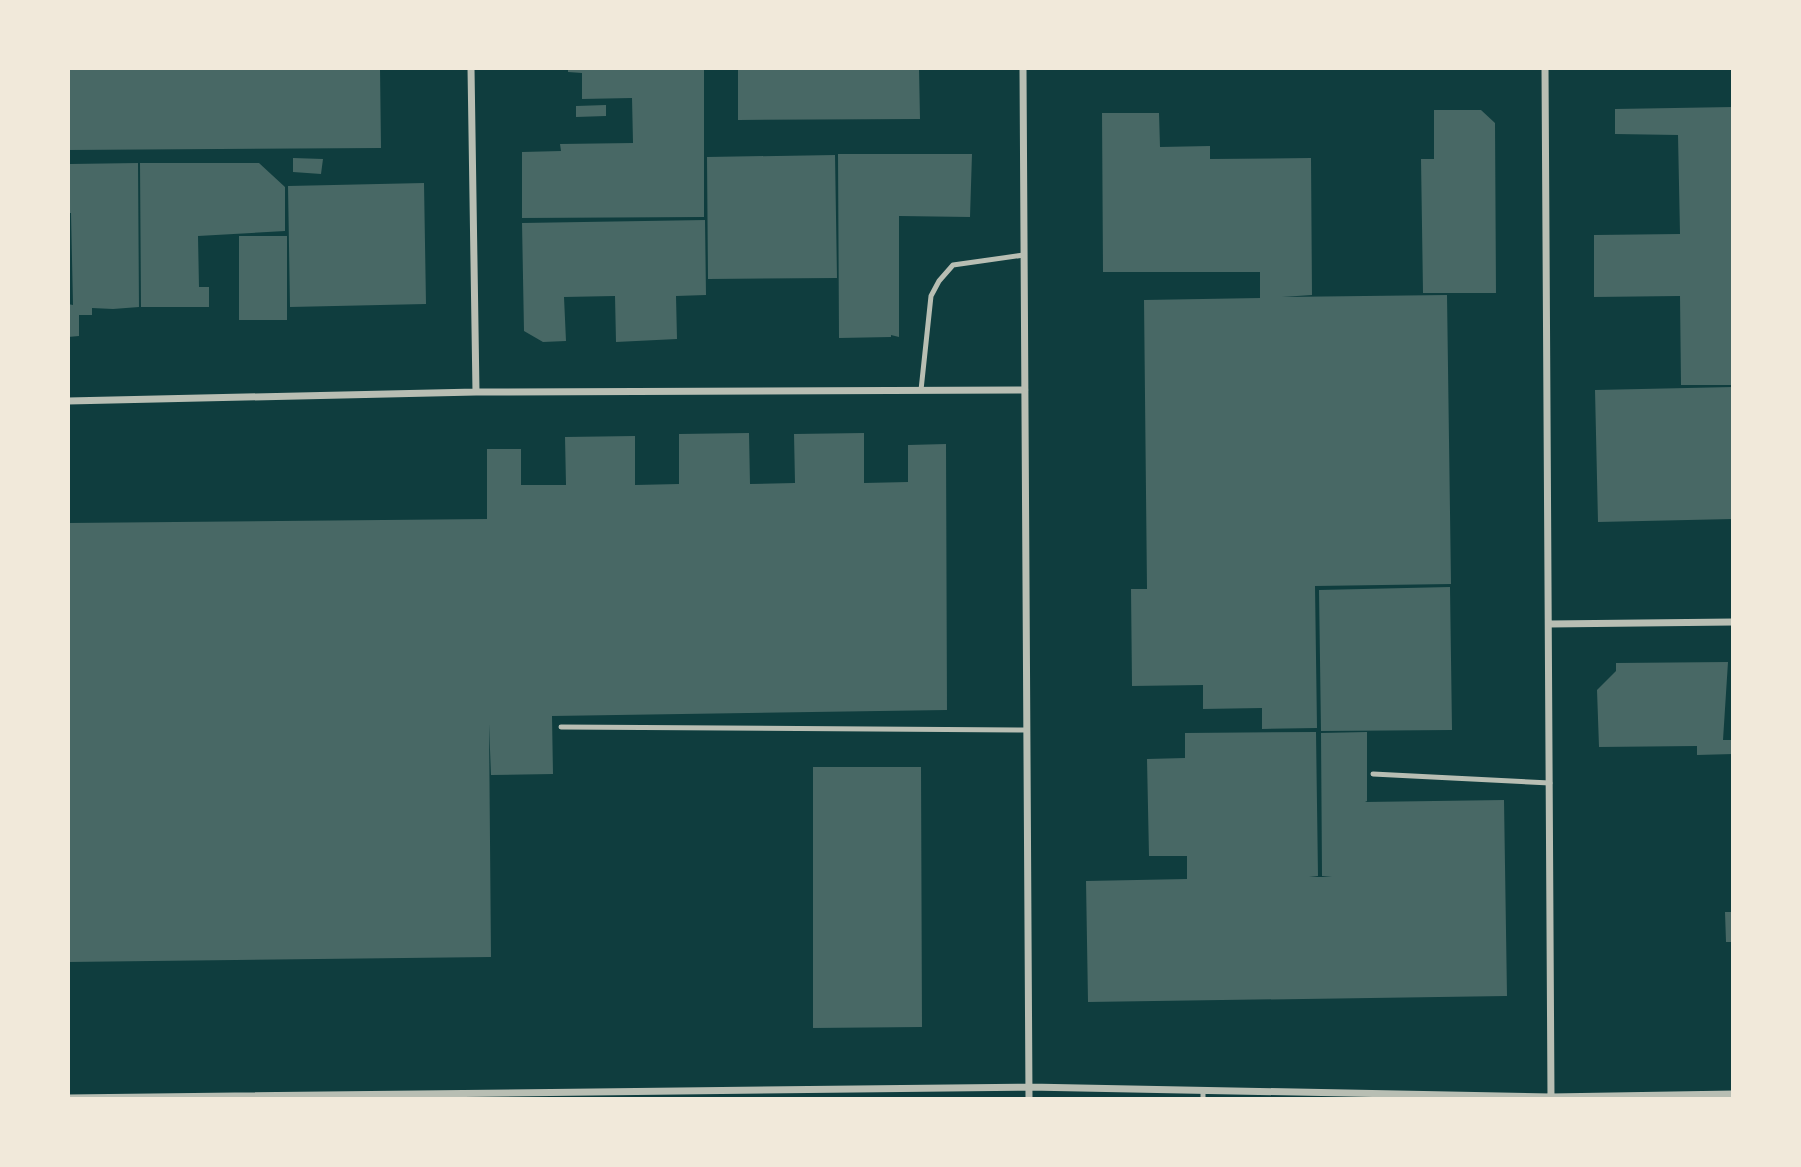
<svg xmlns="http://www.w3.org/2000/svg" width="1801" height="1167" font-family="'Sofia Sans Condensed',sans-serif">
  <rect width="100%" height="100%" fill="#0f3d3e"/>
  <path fill="#486865" d="M68 68H380L381 148 69 150Z
    M568 68H704V217L522 218V152L561 151 560 144 633 143 632 98 582 99V73L568 72Z
    M738 68H919L920 119 738 120Z
    M606 105V116L576 117V106Z
    M1733 107V385H1681L1680 296 1594 297V235L1680 234 1678 135 1615 134V109Z
    M1434 110H1481L1495 123 1496 293H1423L1421 159H1434Z
    M1102 113H1159L1160 147 1210 146V159L1311 158 1312 295 1282 297 1447 295 1451 584 1315 586 1317 728 1262 729V708L1203 709V685L1132 686 1131 589H1147L1144 300 1260 298V272H1103Z
    M838 154H972L970 217 899 216V337L891 335V337L839 338Z
    M835 155 837 278 708 279 707 157Z
    M293 158 323 159 321 174 293 172Z
    M138 163 139 307 113 309 92 308V315H79V336L68 337V304L73 305 71 213H68L70 164Z
    M140 163H259L285 187V231L198 236 199 287H209V307H141Z
    M424 183 426 304 290 307 288 186Z
    M705 220 706 295 676 296 677 339 616 342 615 296 564 297 566 341 543 342 524 331 522 223Z
    M239 236H287V320H239Z
    M1733 387V519L1598 522 1595 390Z
    M749 433 750 484 795 483 794 434 864 433V483L908 482V445L946 444 947 710 552 716 553 774 491 775 489 724 491 957 68 962V523L487 519V449H521V485H566L565 437 635 436V485L679 484V434Z
    M1450 587 1452 730 1321 731 1319 590Z
    M1728 662 1723 740H1733V754L1697 755V746L1599 747 1597 690 1616 671V663Z
    M1316 732 1318 876 1309 877H1332L1322 876 1321 733 1367 732V801L1365 802 1504 800 1507 996 1088 1002 1086 881 1187 879V856H1149L1147 759 1185 758V733Z
    M813 767H921L922 1027 813 1028Z
    M1725 912H1733V942H1726Z"/>
  <g fill="none" stroke-linecap="round" stroke-linejoin="round">
    <path stroke="#b8beb3" stroke-width="5" d="M921 390 931 296 939 281 953 265 1024 255
      M561 727 1027 730
      M1373 774 1550 783
      M1203 1090V1099"/>
    <path stroke="#b8beb3" stroke-width="7" d="M471 68 476 392
      M1023 68 1029 1099
      M1545 68 1551 1099
      M68 401 476 392 1025 390
      M1549 624 1733 622
      M68 1098 1029 1087 1551 1097 1733 1094"/>
  </g>
  <rect width="1801" height="1167" fill="none" stroke="#f1e9da" stroke-width="140"/>
</svg>
